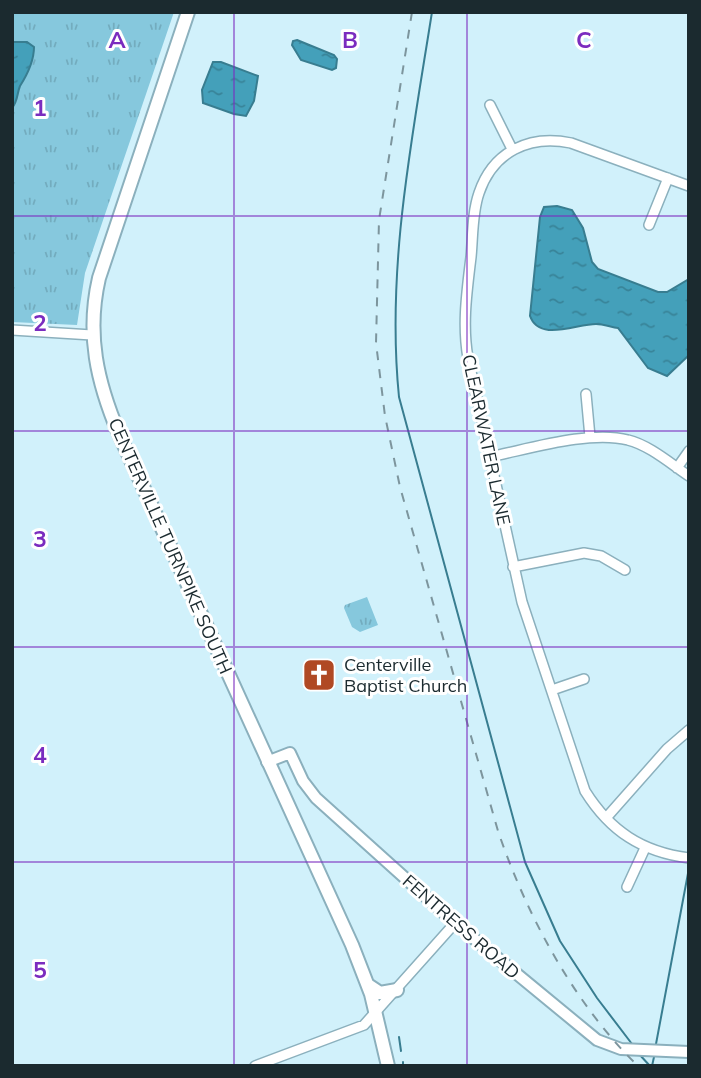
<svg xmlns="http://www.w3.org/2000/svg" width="701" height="1078" font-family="Mulish,sans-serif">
  <defs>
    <pattern id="grass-tufts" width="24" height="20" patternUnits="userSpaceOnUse" patternTransform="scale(1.75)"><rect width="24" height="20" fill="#86c8dd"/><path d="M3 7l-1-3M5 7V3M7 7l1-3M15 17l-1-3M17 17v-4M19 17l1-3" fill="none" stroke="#73acbe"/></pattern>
    <pattern id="water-ripples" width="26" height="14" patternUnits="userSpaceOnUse" patternTransform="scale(1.75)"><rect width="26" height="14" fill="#44a0ba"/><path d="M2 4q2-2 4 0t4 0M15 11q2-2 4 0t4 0" fill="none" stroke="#388398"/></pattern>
  </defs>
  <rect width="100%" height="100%" fill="#d1f1fb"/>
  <path fill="url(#grass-tufts)" d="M12 12H174L85 273 77 325 12 322Z
    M367 597 378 625 360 632 352 627 344 608 345 605Z"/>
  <path fill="url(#water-ripples)" stroke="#387d90" stroke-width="2" d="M297 40 334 55 337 59 336 68 332 70 301 60 292 45 293 41Z
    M12 42H27L34 47C34 61 27 75 20 86 17 93 18 101 12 108Z
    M213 62H221L258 76 254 101 246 116 234 114 203 103 202 90Z
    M557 206 572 210 583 228 592 262 598 269 658 292H667L689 279V355L667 376 648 368 618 328C611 327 603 324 596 324 576 324 539 342 530 316L540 217 544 207Z"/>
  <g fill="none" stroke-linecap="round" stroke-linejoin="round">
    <path stroke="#387d90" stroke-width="2" d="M432 12C412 139 386 268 399 397L525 862 560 941 597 998 632 1044
      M399 1037 401 1051
      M656 1044 689 868
      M639 1054 650 1066
      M403 1062V1066
      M652 1066 654 1057"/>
    <defs>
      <path id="minor" d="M490 105 512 149
        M689 186 571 143C529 134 493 152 479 193 472 213 473 237 471 257 467 291 462 324 468 358L522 602 585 791C610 831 642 852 689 858
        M649 225 668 178
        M12 330 92 335
        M586 394 590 437
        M489 457C529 449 590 430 628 440 649 445 671 464 689 476
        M677 468 689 451
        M513 567 584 553 601 556 625 570
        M552 690 584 679
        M606 818 667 749 689 730
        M627 887 645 848
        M255 1066 364 1025 455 923"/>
      <path id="tertiary" d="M267 762 290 753 303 781 316 798 455 923 597 1040 621 1049 689 1052"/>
      <path id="secondary" d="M188 12 99 278C86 334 97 382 119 434L352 945 371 994 388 1066
        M368 985 380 993 397 990"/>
    </defs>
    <use href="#minor" stroke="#8bb0bd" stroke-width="12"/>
    <use href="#tertiary" stroke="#8bb0bd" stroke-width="14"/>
    <use href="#secondary" stroke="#8bb0bd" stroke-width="16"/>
    <use href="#minor" stroke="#fff" stroke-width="9"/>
    <use href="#tertiary" stroke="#fff" stroke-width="10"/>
    <use href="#secondary" stroke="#fff" stroke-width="12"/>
    <path stroke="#7d959d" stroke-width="2" stroke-dasharray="9 9" stroke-linecap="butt" d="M412 12 379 220 376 343 385 416 400 487 498 831C526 914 574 1004 638 1066"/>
  </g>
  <path fill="none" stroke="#7b2cbf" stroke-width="2" stroke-opacity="0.55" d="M234 12V1066M467 12V1066M12 216H689M12 431H689M12 647H689M12 862H689"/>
  <defs>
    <symbol id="church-square" viewBox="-11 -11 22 22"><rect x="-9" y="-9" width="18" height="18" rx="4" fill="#b04924" stroke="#fff"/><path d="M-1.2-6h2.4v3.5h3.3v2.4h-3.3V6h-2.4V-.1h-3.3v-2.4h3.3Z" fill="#fff"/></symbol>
  </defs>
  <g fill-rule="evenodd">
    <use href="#church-square" x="300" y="656" width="38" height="38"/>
  </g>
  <g text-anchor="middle" stroke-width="6" stroke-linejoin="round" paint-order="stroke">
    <g font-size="18" fill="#1b2a2f" stroke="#fff">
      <text transform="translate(486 440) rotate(78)" y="6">CLEARWATER LANE</text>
      <text transform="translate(170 546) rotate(66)" y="6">CENTERVILLE TURNPIKE SOUTH</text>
      <text transform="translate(461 927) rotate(41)" y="6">FENTRESS ROAD</text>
    </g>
    <g font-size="18" fill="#1b2a2f" stroke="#fff" text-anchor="start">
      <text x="344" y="671">Centerville<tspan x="344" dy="21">Baptist Church</tspan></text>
    </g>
  </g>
  <g font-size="23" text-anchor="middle" font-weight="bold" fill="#7b2cbf" stroke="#fff" stroke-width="6" stroke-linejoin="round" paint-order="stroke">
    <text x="117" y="48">A</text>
    <text x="350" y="48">B</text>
    <text x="584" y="48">C</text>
    <text x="40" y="116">1</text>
    <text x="40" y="331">2</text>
    <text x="40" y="547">3</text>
    <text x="40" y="763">4</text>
    <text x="40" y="978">5</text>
  </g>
  <rect width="701" height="1078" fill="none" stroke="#1b2a2f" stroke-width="28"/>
</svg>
